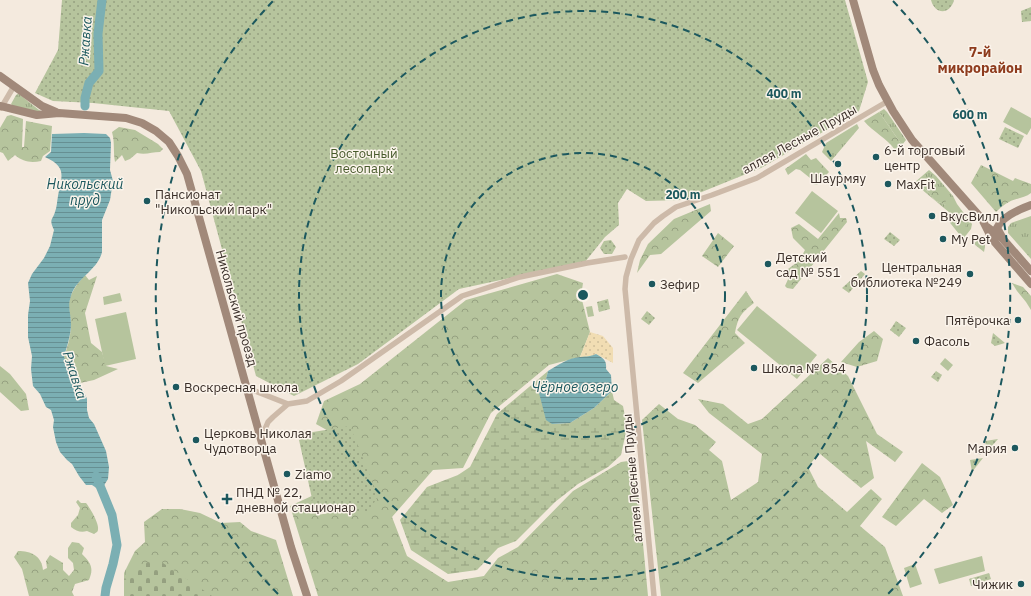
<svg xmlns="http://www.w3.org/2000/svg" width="1031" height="596" font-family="'IBM Plex Sans',sans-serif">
  <defs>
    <pattern id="grass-tufts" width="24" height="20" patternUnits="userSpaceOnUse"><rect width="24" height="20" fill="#b6c49d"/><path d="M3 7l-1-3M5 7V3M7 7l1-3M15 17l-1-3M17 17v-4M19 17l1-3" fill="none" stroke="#95a080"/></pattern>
    <pattern id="forest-crowns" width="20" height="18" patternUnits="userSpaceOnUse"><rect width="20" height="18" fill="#b6c49d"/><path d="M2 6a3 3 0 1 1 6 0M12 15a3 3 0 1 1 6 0" fill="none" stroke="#95a080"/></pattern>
    <pattern id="wetland-marsh" width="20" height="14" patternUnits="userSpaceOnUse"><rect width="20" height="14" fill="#b6c49d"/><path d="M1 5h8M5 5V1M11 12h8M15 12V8" fill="none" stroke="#95a080"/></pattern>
    <pattern id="sand-dots" width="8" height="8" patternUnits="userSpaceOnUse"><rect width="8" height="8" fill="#f1ddb3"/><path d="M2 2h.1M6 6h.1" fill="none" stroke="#cfbe9a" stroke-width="1.8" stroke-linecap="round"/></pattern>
    <pattern id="cemetery-stones" width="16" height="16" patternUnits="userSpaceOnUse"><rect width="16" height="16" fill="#b6c49d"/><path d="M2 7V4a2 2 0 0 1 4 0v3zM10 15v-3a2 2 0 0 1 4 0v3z" fill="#95a080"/></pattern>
    <pattern id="park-dots" width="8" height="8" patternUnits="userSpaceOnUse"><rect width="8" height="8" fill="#b6c49d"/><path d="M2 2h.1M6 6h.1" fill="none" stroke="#95a080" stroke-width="1.8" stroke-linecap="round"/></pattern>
    <pattern id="water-rules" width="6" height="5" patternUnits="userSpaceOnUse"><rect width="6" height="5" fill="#7bafb3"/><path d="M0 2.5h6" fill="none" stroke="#668f92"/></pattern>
  </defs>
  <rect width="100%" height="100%" fill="#f4eade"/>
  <path fill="url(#grass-tufts)" fill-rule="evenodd" d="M18 94H19L39 110 41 111 40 113 13 106 11 104 16 95Z
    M884 109 887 112 906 140 902 145 879 112Z
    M857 124 859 128 831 161 822 152 826 143Z
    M929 170 936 176 953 196 957 204 972 224 971 229 963 239 947 219 950 213 914 183ZM923 182 946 205 936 201 924 188Z
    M1031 216V259L1008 233V227L1011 223Z"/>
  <path fill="url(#forest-crowns)" d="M879 112 902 145 895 150C887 138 873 132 864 121Z
    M11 115 23 119 22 147H24L26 121 52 126 50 151 43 156 41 161C31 163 23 162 15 155L8 161 3 153 0 152V128L7 116Z
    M119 127 135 130 158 144 163 149 160 152C152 152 146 155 137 153L130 159 125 161 122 155 115 162C113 151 115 143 112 132Z
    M806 154 811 160 816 158 829 172 817 185 813 184 810 178 800 170 796 169 788 175 785 169Z
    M981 165 1013 181 1015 178 1031 184V193C1025 198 1016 198 1009 202 1005 204 1000 208 996 212L971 183Z
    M929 179C940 188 946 191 946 205L936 201 924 188 923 182Z
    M710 204 711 211 661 254 650 255 637 273 640 260 648 244 674 219Z
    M839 213 840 218H846L847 222 793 289 787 288 785 286 789 277 788 269 799 261 805 250 793 238 791 228 799 224 818 239Z
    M957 218H962L966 222 965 232 956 222Z
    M718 233 734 246 718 267 702 256Z
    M977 240 985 243V247L984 252 974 244Z
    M557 274 583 283 581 296 590 332 580 357 549 365 491 413 463 468 433 470 392 517 407 556 448 582 484 576 498 558 518 547 573 491 621 462 635 460 648 596H318L290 506 316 494 318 515 344 510 332 433 316 424 324 401 360 384 466 300Z
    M85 275 89 280 97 276 85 313 91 343 102 352 106 366 118 369 94 380 80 383 64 357C68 346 71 335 71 323 71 318 69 313 69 308 68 295 77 284 85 275Z
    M1012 283 1023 287 1031 296V310L1026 302 1017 291Z
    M746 291 754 303C741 313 738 317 735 333L745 343 698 383 683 373Z
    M874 331 883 339 877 361 857 367 841 362 859 342Z
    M828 358 848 376 877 434 903 452 895 462 866 441 874 478 861 488 819 453 808 467 818 487 847 512 871 489 882 499 860 526 885 547 903 596H661L642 420 659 404 678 419 695 425 716 442 709 450 722 461 731 500 758 482 762 454 709 413 698 399 723 404 748 424 762 419Z
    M0 366 10 374 26 394 29 410 21 411 0 392Z
    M922 463 940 477 953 505 942 513 924 499 896 526 882 517Z
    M78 500 81 503H86C90 508 99 523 98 529 98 532 97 532 94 534L87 531C81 533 76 531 71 527V523L78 515 80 508 76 502Z
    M162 509H180L200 513 221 523 240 522 251 531 276 540 293 596H124V573L135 551 145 542 144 522Z
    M72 542 79 543 84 548 82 554C91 563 94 568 89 580L75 584 72 592 74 596H29L22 569 14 557 18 551C31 551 42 556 43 570L47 568 46 561 50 555 63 563V570L69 576 74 570 73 563 68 558V548Z"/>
  <path fill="url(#wetland-marsh)" d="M548 371 544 387 552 424 570 423 594 408 612 391 614 400 623 406 627 427 621 455 608 467 578 484 555 502 516 541 498 548 477 570 448 574 411 550 400 520 427 487 458 475 470 467 497 414Z"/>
  <path fill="url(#sand-dots)" d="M590 332 603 336 613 348V363L596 354 589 357H580Z"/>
  <path fill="url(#cemetery-stones)" d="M157 559 212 596H128L125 570Z"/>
  <path fill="url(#park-dots)" d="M62 0H845L868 82 859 111 761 168 682 200 646 201 627 189 618 203 619 225 605 237 585 262 459 289 358 364 294 396 256 376 201 171 169 111 93 103 53 101 35 93 58 50Z
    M931 0H954C950 15 935 15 931 0Z
    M1031 7V21L1022 22 1021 11Z
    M1005 127 1024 136 1018 148 999 139Z
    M890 232 900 240 894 246 884 239Z
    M611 240 616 247 612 254H604L600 248 604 241Z
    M861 271 865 274 849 293 842 288Z
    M608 299 610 309 599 312 597 302Z
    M647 311 655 318 649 325 641 319Z
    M896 321 906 328 899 337 890 330Z
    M993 333 1005 343 995 346 991 343Z
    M936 371 942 375 938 382 931 377Z
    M350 426 378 496 368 513 315 512 299 440 313 432Z
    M998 439 987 452 985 441Z
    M983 458 972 472 970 460Z
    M989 573 991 579 971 586 969 579Z"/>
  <path fill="#b6c49d" d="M1011 107 1031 118V128L1027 135 1003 122Z
    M812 191 838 211 821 233 795 213Z
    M120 293 122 301 104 305 103 297Z
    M592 306 594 316 588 317 586 307Z
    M757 306 817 355 797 379 737 330Z
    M126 312 136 359 105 366 95 319Z
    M945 358 953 365 948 371 940 364Z
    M982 556 985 571 939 584 934 569Z
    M915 564 922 584 910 588 904 568Z"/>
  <path fill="url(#water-rules)" d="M84 133 106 134 110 138 111 143 110 170 113 181 110 200 102 220V252C98 270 76 278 71 296 67 307 71 313 71 324 71 335 67 346 64 357L80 383 87 399V410L89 418 94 424 106 451 109 467 108 479 103 487 98 489 92 485H86L79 476 72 464 67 460 60 452 56 442 53 427 54 420 51 410 46 407 40 394 33 386 31 369 32 356 28 337V315L30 301 28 283 32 274 44 258 50 246 54 230C49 219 52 221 55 212 57 207 57 201 58 196 62 175 67 167 45 157L51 152 52 134Z
    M596 354C603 358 607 360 606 369L611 375 612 391 594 408 570 423 552 424 546 420 539 393 544 387 548 371C558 365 568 358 580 357 588 356 589 357 596 354Z"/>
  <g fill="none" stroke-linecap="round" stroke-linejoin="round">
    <path stroke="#7bafb3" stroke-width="9" d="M85 106V98L89 83 99 71 98 34 102 0
      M96 476 112 515 117 545 113 564 106 588 105 596"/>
    <path stroke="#cdbaa9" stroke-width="5.5" d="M1 108 14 86
      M255 391 288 404
      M265 429 268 422 273 417 288 404 307 401 341 381 462 296 520 277 587 263 625 257
      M654 596 625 289 626 277 631 259 639 240 654 223 663 216 676 207 712 195 757 178 888 101"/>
    <path stroke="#a1897a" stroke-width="8" d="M853 0 873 70 879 85 893 111 912 140 982 219 992 239 1031 284
      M0 76 42 106 56 112
      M0 106 37 115 59 113 126 118 142 123 156 131 169 142 178 156 187 174 291 547 307 596
      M987 227 1002 238 1031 271
      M1002 237 997 228C1002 217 1020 209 1031 205"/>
  </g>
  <g fill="none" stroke="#1c585e" stroke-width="2" stroke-dasharray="7 5">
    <circle cx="583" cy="295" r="142"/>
    <circle cx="583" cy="295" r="284"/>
    <path d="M278 594A427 427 0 0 1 273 1M893 1A427 427 0 0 1 888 594"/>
  </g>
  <g fill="#1c585e" stroke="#fbf4eb" stroke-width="1.5">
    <circle cx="876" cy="157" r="4"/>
    <circle cx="838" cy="164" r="4"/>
    <circle cx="888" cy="184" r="4"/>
    <circle cx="147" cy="201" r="4"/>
    <circle cx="932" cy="216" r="4"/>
    <circle cx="943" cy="239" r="4"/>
    <circle cx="768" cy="264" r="4"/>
    <circle cx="970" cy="274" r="4"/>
    <circle cx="652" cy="284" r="4"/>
    <circle cx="1018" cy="320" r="4"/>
    <circle cx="916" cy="341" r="4"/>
    <circle cx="754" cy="368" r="4"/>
    <circle cx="176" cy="387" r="4"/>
    <circle cx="196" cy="440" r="4"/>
    <circle cx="1015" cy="448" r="4"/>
    <circle cx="287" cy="474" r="4"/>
    <path d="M225 493h4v4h4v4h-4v4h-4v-4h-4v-4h4z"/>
    <circle cx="1021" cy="584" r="4"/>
  </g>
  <g text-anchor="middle" stroke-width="3" stroke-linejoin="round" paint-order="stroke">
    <g font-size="13" fill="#3a2f29" stroke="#fbf4eb">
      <text transform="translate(799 139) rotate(-29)" y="5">аллея Лесные Пруды</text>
      <text transform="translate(237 308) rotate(74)" y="5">Никольский проезд</text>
      <text transform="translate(632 478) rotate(-95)" y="5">аллея Лесные Пруды</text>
    </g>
    <g font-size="13" fill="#3a2f29" stroke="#fbf4eb" text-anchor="start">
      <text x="884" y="155">6-й торговый<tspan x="884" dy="15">центр</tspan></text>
      <text x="838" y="183" text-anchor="middle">Шаурмяу</text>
      <text x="896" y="189">MaxFit</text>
      <text x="155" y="199">Пансионат<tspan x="155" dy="15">"Никольский парк"</tspan></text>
      <text x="940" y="221">ВкусВилл</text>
      <text x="951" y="244">My Pet</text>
      <text x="776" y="262">Детский<tspan x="776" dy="15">сад № 551</tspan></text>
      <text x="962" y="272" text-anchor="end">Центральная<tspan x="962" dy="15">библиотека №249</tspan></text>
      <text x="660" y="289">Зефир</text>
      <text x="1010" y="325" text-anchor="end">Пятёрочка</text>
      <text x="924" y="346">Фасоль</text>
      <text x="762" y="373">Школа № 854</text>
      <text x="184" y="392">Воскресная школа</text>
      <text x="204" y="438">Церковь Николая<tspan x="204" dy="15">Чудотворца</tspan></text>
      <text x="1007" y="453" text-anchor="end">Мария</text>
      <text x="295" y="479">Ziamo</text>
      <text x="236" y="497">ПНД № 22,<tspan x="236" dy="15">дневной стационар</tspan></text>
      <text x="1013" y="589" text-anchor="end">Чижик</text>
    </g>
    <g font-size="13" fill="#475a2b" stroke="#fbf4eb">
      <text x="364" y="158">Восточный<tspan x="364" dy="15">лесопарк</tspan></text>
    </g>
    <g font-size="14" font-style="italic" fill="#1c585e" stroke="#fbf4eb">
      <text transform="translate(85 41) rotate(-86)" y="5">Ржавка</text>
      <text x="85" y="189">Никольский<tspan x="85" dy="16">пруд</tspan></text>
      <text transform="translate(75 375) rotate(72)" y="5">Ржавка</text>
      <text x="575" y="392">Чёрное озеро</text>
    </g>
    <g font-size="14" font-weight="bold" fill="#8e3b1d" stroke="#fbf4eb">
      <text x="980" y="57">7-й<tspan x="980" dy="16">микрорайон</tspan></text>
    </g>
  </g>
  <circle cx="583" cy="295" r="6" fill="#1c585e" stroke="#fbf4eb" stroke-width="2"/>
  <g font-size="12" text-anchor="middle" font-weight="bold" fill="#1c585e" stroke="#fbf4eb" stroke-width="3" stroke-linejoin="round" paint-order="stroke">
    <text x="784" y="98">400 m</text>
    <text x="970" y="119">600 m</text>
    <text x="683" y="199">200 m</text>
  </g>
</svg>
